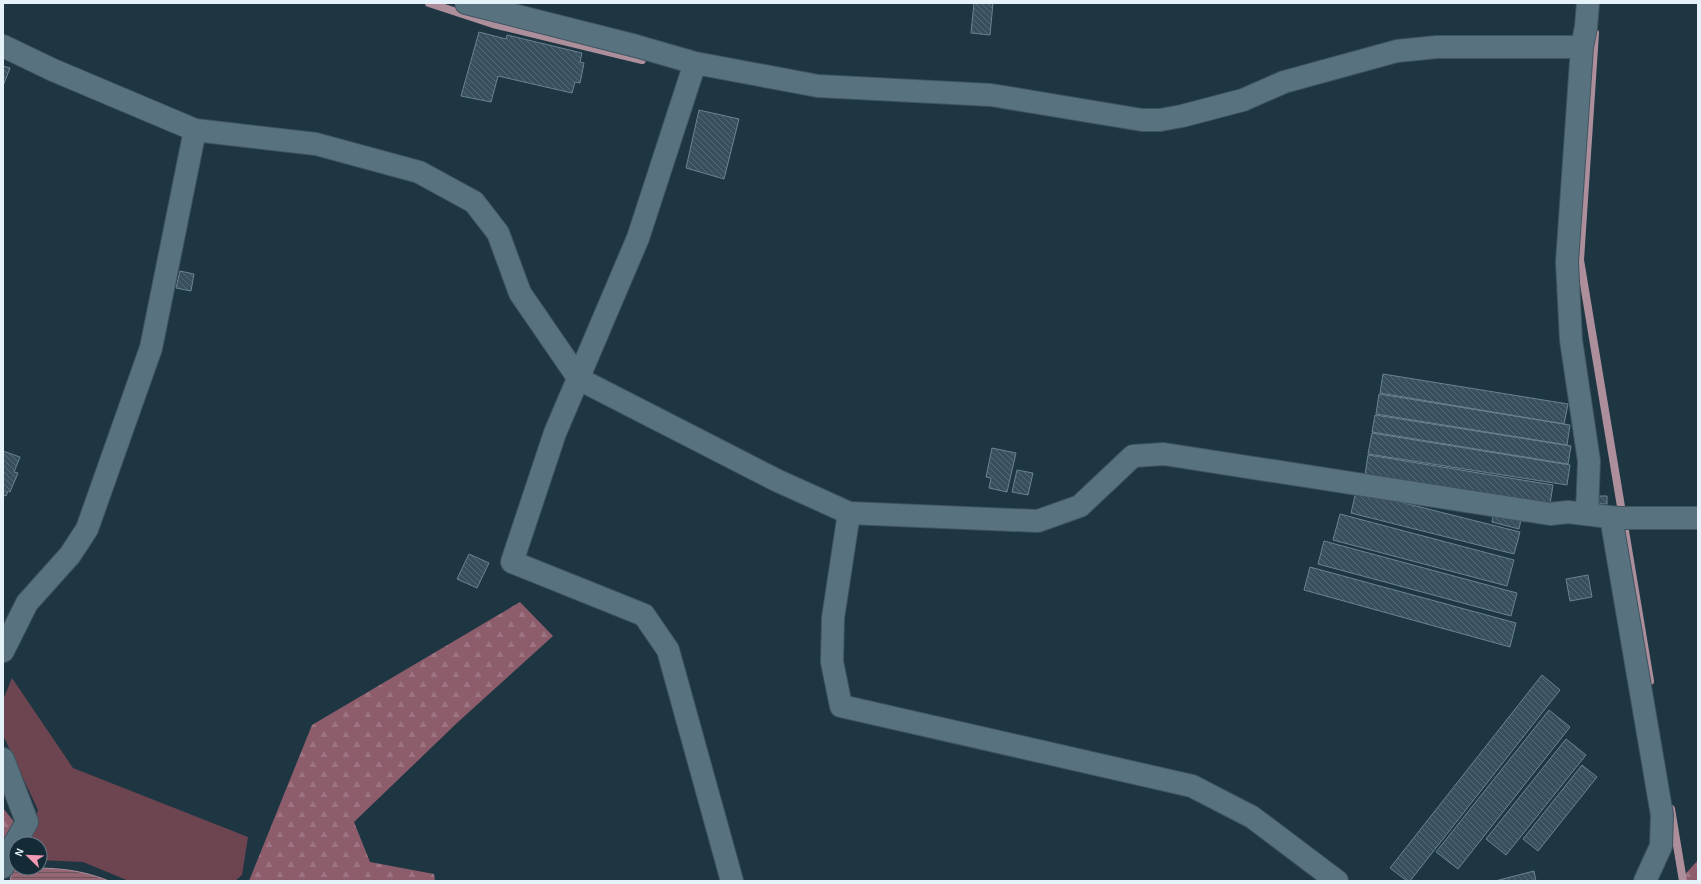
<svg xmlns="http://www.w3.org/2000/svg" width="1701" height="884" font-family="'Alegreya Sans',sans-serif">
  <defs>
    <pattern id="forest-firs" width="22" height="20" patternUnits="userSpaceOnUse"><rect width="22" height="20" fill="#8d5d6c"/><path d="M5 1l3.5 6h-7zM16 11l3.5 6h-7z" fill="#9d7582"/></pattern>
    <pattern id="water-rules" width="6" height="5" patternUnits="userSpaceOnUse"><rect width="6" height="5" fill="#956573"/><path d="M0 2.5h6" fill="none" stroke="#6d575f"/></pattern>
    <pattern id="building-back-hatch" width="6" height="6" patternUnits="userSpaceOnUse"><rect width="6" height="6" fill="#384f5d"/><path d="M-1 5l2 2M0 0l6 6M5-1l2 2" fill="none" stroke="#556975"/></pattern>
  </defs>
  <rect width="100%" height="100%" fill="#1e3542"/>
  <path fill="#6d4551" d="M12 678 73 768 248 837 242 875 235 881H129L83 862 40 860V844H26L38 810 3 735V700Z"/>
  <path fill="url(#forest-firs)" d="M520 602 553 636 458 722 354 822 370 862 434 874 435 881H249L312 725Z
    M3 808 15 823 3 841Z
    M1698 860V881H1679Z"/>
  <path fill="url(#water-rules)" stroke="#ad8f9c" d="M13 868C49 868 74 867 109 881H10Z"/>
  <g fill="none" stroke-linecap="round" stroke-linejoin="round">
    <path stroke="#ad8f9c" stroke-width="8" d="M429 3 493 24 642 60
      M1595 33 1580 260 1650 681
      M1671 809 1683 881"/>
  </g>
  <path fill="url(#building-back-hatch)" stroke="#6a8392" d="M974 3H993L990 35 971 33Z
    M479 32 506 39 507 35 582 53 580 62 584 63 580 83 575 82 572 93 498 76 491 102 461 96Z
    M3 66 10 68 3 86Z
    M699 110 739 119 724 179 686 168Z
    M180 271 194 274 191 291 176 288Z
    M1383 374 1568 404 1564 424 1380 393Z
    M1379 394 1570 425 1567 445 1376 414Z
    M1375 415 1571 446 1568 464 1372 432Z
    M1372 433 1570 465 1567 485 1368 454Z
    M992 448 1016 453 1007 492 989 488 991 478 986 477Z
    M3 451 20 457 14 472 18 473 10 492 8 491 6 496 3 495Z
    M1368 455 1553 485 1550 504 1365 475Z
    M1017 470 1033 473 1028 495 1012 492Z
    M1356 491 1520 532 1514 554 1351 513Z
    M1597 496H1607V504H1598Z
    M1495 508 1522 515 1519 529 1492 522Z
    M1340 514 1514 560 1507 586 1333 540Z
    M1324 541 1517 593 1511 616 1318 564Z
    M469 554 489 563 477 588 457 579Z
    M1310 567 1516 623 1510 647 1304 590Z
    M1588 575 1592 597 1570 601 1566 579Z
    M1542 675 1560 690 1410 881H1407L1390 868Z
    M1549 710 1570 727 1458 869 1436 852Z
    M1566 739 1586 755 1506 855 1486 839Z
    M1582 765 1597 777 1538 851 1523 839Z
    M1534 871 1536 881H1495Z"/>
  <g fill="none" stroke-linecap="round" stroke-linejoin="round">
    <defs>
      <path id="minor" d="M466 3 636 46 695 63 818 86 991 95 1142 120H1160L1182 116 1243 100 1284 82 1397 51 1437 47H1582
        M3 46 53 70 195 130 316 144 419 172 474 202 498 233 520 293 579 379 776 480 849 513 1038 521 1080 506 1133 456 1164 454 1550 514 1568 512 1618 518H1698
        M695 63 638 238 555 433 512 562 644 615 668 650 732 881
        M849 513 833 618 832 662 841 706 1192 786 1252 817 1337 881
        M1587 513 1589 461 1571 340 1567 262 1582 47 1586 27 1588 3
        M1611 517 1662 815 1661 846 1645 881
        M3 651 27 603 70 555 87 529 151 348 195 130
        M3 759 27 822 5 860 3 867"/>
    </defs>
    <use href="#minor" stroke="#40545f" stroke-width="24"/>
    <use href="#minor" stroke="#597280" stroke-width="22"/>
  </g>
  <rect width="1701" height="884" fill="none" stroke="#e5f2fa" stroke-width="8"/>
  <g transform="translate(28 856) rotate(293)"><circle r="19" fill="#142b37" stroke="#687b85"/>
  <path d="M0-3L7 15L0 10L-7 15Z" fill="#f09ab5"/>
  <text y="-6" font-size="11" font-weight="bold" text-anchor="middle" fill="#e5f2fa">N</text>
  </g>
</svg>
